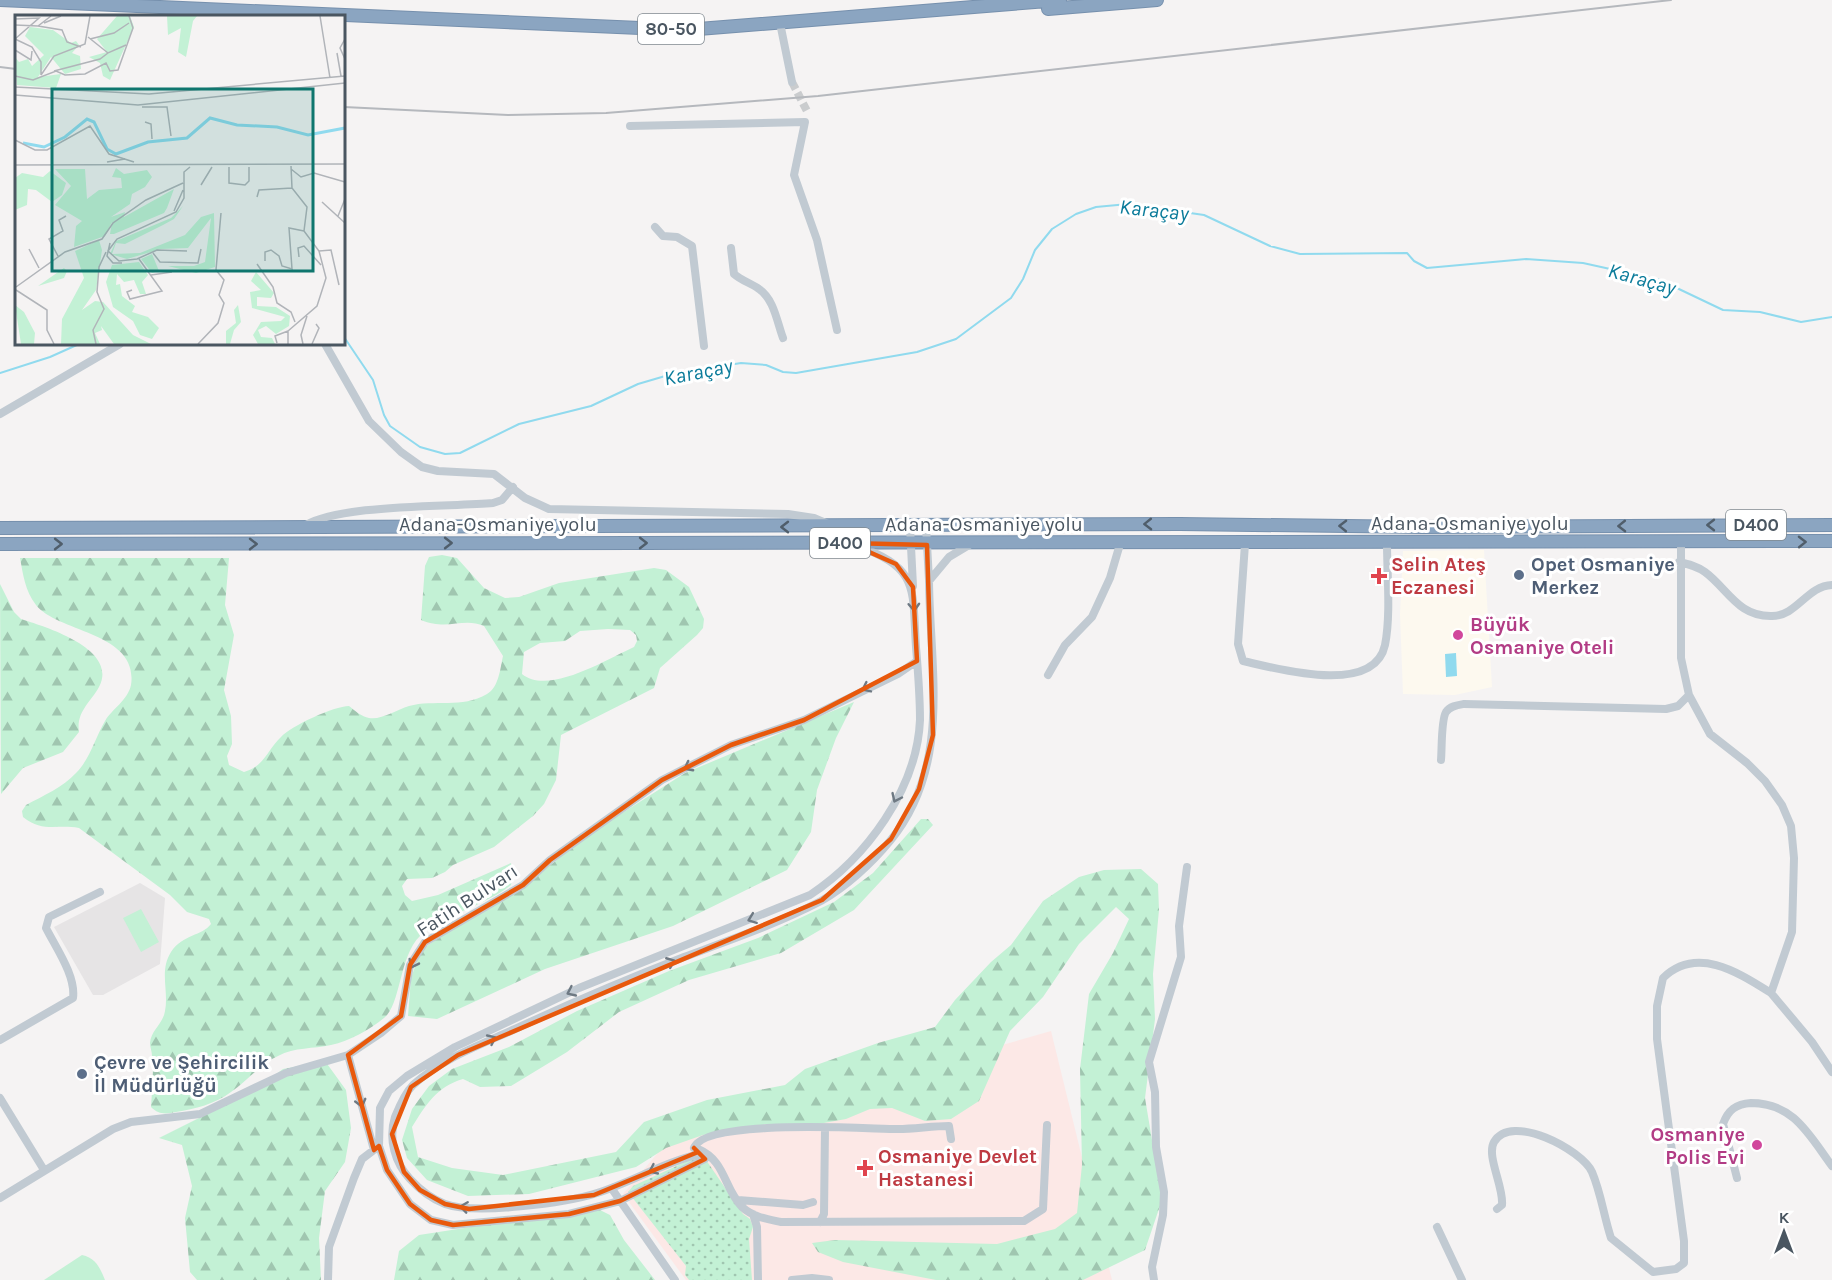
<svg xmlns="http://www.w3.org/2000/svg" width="1832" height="1280" font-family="Karla,sans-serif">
  <defs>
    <pattern id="forest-firs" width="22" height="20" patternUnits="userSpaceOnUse" patternTransform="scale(1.5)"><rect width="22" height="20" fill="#c3f1d5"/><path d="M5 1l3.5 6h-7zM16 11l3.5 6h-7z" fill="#a0c6b0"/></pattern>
    <pattern id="park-dots" width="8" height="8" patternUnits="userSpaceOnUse" patternTransform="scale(1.5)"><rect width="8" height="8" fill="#c3f1d5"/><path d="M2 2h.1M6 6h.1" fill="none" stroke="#a0c6b0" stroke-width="1.8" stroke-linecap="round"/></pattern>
  </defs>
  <rect width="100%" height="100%" fill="#f5f3f3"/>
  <path fill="#fdf9ef" d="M1484 550 1492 687 1455 695 1403 694 1400 614 1403 551Z"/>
  <path fill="#e6e4e5" d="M140 883 165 898 160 964 103 995H93L54 927Z"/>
  <path fill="#fce8e6" d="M1051 1031 1112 1280H686L623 1194 667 1142Z"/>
  <path fill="#c3f1d5" d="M141 909 159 942 141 952 123 918Z
    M82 1255C96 1258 100 1268 105 1280H44Z"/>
  <path fill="url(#forest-firs)" fill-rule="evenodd" d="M442 555 457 558 484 588 505 598 519 597 559 583 654 568 666 570 689 587 704 619 703 628 697 635 660 668 654 688 561 735 556 780 544 804 533 816 494 847 453 865 445 872 432 878 407 879 402 886 405 895 412 901 438 895 511 863 513 874 511 885C485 906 442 915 420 936 399 956 401 1005 384 1018 369 1030 350 1041 331 1045 313 1049 295 1047 278 1056 260 1064 247 1081 231 1092 215 1104 195 1109 176 1112 166 1114 159 1115 151 1107 152 1092 154 1070 152 1056 152 1052 150 1047 150 1043 151 1030 163 1024 165 1011 169 991 159 971 171 952 183 934 202 936 211 924L209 919 187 912 170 895 79 828C56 824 43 833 23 817L22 811 26 805C43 796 63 787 76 773 90 759 95 738 105 721 112 709 128 700 131 685 139 632 58 633 36 605 25 591 23 574 20 558H229L225 605 234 635 224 690 231 716 232 744 227 756 229 765 244 772C265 766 267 750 281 737 291 726 334 706 349 706 354 710 362 717 369 718 382 720 396 710 409 706 434 699 462 709 487 694 499 687 500 669 503 656L484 626C463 617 448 631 421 620L425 566 429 557ZM608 629 630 630 636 635 637 641 634 647C607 659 548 696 522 674L524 652 540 643 565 641 580 631Z
    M0 584 14 612 21 619C46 627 119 649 99 687 90 703 76 712 79 732L63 752 23 768 1 794Z
    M854 702 836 738 817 790 811 832 787 870 673 926 545 969 437 1019 408 1016 411 978 421 950 475 913 523 888 583 838 685 773Z
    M921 819H928L933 825 854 910 781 953 689 980 619 1012 567 1052 511 1086 480 1087 463 1079C436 1087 426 1105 412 1127L418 1157 452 1168 503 1175 616 1152 644 1122 707 1100 785 1085 805 1069 878 1043 935 1027 955 1000 991 962 1011 945 1043 901 1079 877 1104 870 1141 869 1158 884 1159 910 1153 974 1155 1019 1145 1098 1162 1200 1145 1250 1083 1280H936L843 1262 818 1252 812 1243 835 1240 997 1244 1055 1229 1077 1213 1082 1165 1080 1069 1089 994 1113 953 1129 919 1116 907 1079 944 1043 997 1010 1031 979 1101 951 1119 925 1121 892 1108 870 1109 846 1119 796 1128 768 1124 703 1135 666 1148 636 1167 529 1194 468 1196 427 1180 407 1158 402 1140 412 1109 429 1086 452 1069 509 1047 577 1011 669 971 758 938 834 902 873 873Z
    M325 1061 346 1090 351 1128 345 1162 325 1191 319 1238 321 1280H197L190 1272 185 1218 192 1186 182 1145 159 1138 253 1091 283 1069Z
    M596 1208 610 1215 624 1240 655 1280H394L399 1251 419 1235Z"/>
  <path fill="url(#park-dots)" d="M704 1157 743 1214 750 1219 753 1227 749 1239 752 1280H689L685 1275 686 1266 628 1192 633 1186 694 1158Z"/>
  <path fill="#90daee" d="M1456 653 1457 676 1446 677 1445 654Z"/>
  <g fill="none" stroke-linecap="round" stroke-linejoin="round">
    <path stroke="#90daee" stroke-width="2" d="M344 337 373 380 384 415 390 426 420 447 445 454 460 453 519 424 591 406 638 384 672 374 741 363 766 365 783 372 796 373 917 352 956 339 1011 298 1023 279 1035 250 1052 229 1076 214 1096 207 1128 204 1204 215 1270 246 1300 254 1407 253 1414 261 1427 268 1526 259 1583 263 1660 280 1723 310 1760 312 1801 322 1832 317
      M0 373 50 357 79 344"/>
    <path stroke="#caccce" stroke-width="8" stroke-dasharray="8 4" stroke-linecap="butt" d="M792 82 808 113"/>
    <defs>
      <path id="highway" d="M0 0 686 30 1060 0
        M1048 9 1157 0
        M0 528 1180 524 1423 527 1832 525
        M0 544 1832 541"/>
    </defs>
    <use href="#highway" stroke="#7690ad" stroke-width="14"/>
    <path stroke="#c1cad2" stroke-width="8" d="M780 23 792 82
      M630 126 805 122 794 175 817 240 837 330
      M655 227 663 236 677 237 692 246 704 346
      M731 248 734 274C742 281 751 283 759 289 774 299 777 322 783 338
      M325 344 369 421 401 452 422 467 438 471 494 474 525 498 549 509 788 514 814 518 828 524
      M0 414 120 344
      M926 526 929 580
      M303 527C334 504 449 507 493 503L502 500 513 487
      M910 527 913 586
      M1681 543V658L1689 695 1710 734 1747 763 1765 781 1782 805 1791 826 1794 858 1792 932 1771 993 1812 1042 1832 1072
      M1245 544 1238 644 1243 661C1278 669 1374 696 1385 645 1391 615 1387 574 1387 543
      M1679 562C1688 564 1697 566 1705 572 1728 589 1738 617 1772 616 1797 616 1807 586 1832 585
      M1048 675 1065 645 1092 617 1110 578 1120 544
      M1441 760C1442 749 1441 720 1446 712 1450 706 1458 705 1464 704L1666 709 1678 706 1689 695
      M0 1040 73 998C76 976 56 948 46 928L49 917 100 892
      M348 1055 374 1150
      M0 1098 44 1170
      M694 1148 705 1159 620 1201 569 1214 453 1225 431 1220 410 1204 387 1170 379 1146 380 1108 389 1091 407 1076 455 1047 579 988 810 895C866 858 917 789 920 720 920 696 918 671 916 647 912 588 920 568 857 546
      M694 1148C704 1118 867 1129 898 1129 915 1129 932 1126 949 1126L951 1139
      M698 1149C726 1161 723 1187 742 1207 753 1217 767 1219 781 1222L1024 1221 1043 1209 1047 1125
      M697 1150 700 1154C664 1162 632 1182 597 1193 566 1203 475 1215 445 1204 432 1199 420 1190 410 1179 395 1163 388 1139 395 1117 399 1107 405 1093 413 1085 441 1059 480 1045 515 1029 571 1003 627 979 684 957 730 940 777 924 821 901 846 887 872 863 890 841 952 766 930 670 929 581L949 557 969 545
      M1737 1178 1723 1124C1728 1110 1736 1104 1751 1103 1794 1103 1809 1135 1832 1166
      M614 1187 612 1189 675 1280
      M0 1198 113 1129 131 1122 200 1114 286 1073 348 1055 381 1033 401 1016 410 965 425 942 523 885 550 860 662 780 731 745 804 720 898 674 917 661
      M738 1200 803 1205 813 1202
      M1497 1209 1502 1205C1504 1187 1486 1156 1494 1142 1511 1112 1582 1150 1592 1172 1601 1193 1604 1217 1611 1238L1653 1272 1676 1269 1684 1263V1241L1657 1039V1006L1663 978C1697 945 1739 973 1771 993
      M753 1214 757 1227 758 1280
      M820 1222 824 1214 825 1128
      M1437 1227 1462 1280
      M328 1280 329 1247 354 1178 362 1159 379 1146
      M792 1280 812 1278 829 1280
      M1154 1280 1152 1267 1163 1215 1164 1192 1156 1147 1155 1092 1149 1062 1181 957 1179 926 1187 867"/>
    <use href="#highway" stroke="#8ba5c1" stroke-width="12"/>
    <path stroke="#b5b8bd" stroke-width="2" d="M0 67 16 69
      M344 107 508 115 606 113 818 96 1671 0"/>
  </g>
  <defs><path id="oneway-chevron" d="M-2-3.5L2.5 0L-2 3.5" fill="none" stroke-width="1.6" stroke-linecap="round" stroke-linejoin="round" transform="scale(1.5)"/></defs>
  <g stroke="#505e6b">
    <use href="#oneway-chevron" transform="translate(1148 524) rotate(179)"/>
    <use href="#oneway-chevron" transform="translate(1711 525) rotate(180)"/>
    <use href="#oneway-chevron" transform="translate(1343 526) rotate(-179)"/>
    <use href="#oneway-chevron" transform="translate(1622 526) rotate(179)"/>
    <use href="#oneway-chevron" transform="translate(785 527) rotate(180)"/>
    <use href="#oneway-chevron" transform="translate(1802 542) rotate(-1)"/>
    <use href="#oneway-chevron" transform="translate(448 543)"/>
    <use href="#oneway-chevron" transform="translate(643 543)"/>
    <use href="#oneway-chevron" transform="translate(58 544)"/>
    <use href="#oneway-chevron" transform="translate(253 544)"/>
  </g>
  <g stroke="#6e7983">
    <use href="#oneway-chevron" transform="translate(914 607) rotate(87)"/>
    <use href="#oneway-chevron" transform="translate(866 688) rotate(154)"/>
    <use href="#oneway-chevron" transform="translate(688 767) rotate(152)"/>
    <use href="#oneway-chevron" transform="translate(896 798) rotate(115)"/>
    <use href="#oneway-chevron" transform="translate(752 919) rotate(159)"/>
    <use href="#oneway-chevron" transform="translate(671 962) rotate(-22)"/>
    <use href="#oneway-chevron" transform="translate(413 964) rotate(116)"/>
    <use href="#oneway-chevron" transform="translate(571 992) rotate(155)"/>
    <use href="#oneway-chevron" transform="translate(492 1039) rotate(-25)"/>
    <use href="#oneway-chevron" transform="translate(361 1103) rotate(75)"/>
    <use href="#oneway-chevron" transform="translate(653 1170) rotate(155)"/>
    <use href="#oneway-chevron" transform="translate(464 1207) rotate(-172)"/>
  </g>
  <path fill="none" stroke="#e8590c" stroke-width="4.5" stroke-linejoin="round" d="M849 543 927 545 933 735 919 789 891 839 822 900 458 1055 411 1087 392 1134 404 1172 420 1190 445 1204 469 1209 594 1195 698 1152 694 1148 705 1159 620 1201 569 1214 453 1225 431 1220 410 1204 387 1170 379 1146 374 1150 348 1055 401 1016 410 965 425 942 523 885 550 860 662 780 731 745 804 720 917 661 913 587 896 564Z"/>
  <g fill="#5c6f8a" stroke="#fff" stroke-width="2">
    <circle cx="1519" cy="575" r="6"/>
    <circle cx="82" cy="1074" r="6"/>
  </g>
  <g fill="#e0444e" stroke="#fff" stroke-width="2">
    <path d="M1376 567h6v6h6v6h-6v6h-6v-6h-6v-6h6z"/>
    <path d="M862 1159h6v6h6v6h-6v6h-6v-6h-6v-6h6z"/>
  </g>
  <g fill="#d1479c" stroke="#fff" stroke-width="2">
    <circle cx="1458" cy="635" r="6"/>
    <circle cx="1757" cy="1145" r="6"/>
  </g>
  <g text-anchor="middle" stroke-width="6" stroke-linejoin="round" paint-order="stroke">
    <g fill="#fff" stroke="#808990" stroke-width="1.5">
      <rect x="638" y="14" width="66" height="30" rx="4.5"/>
      <rect x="1726" y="510" width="60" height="30" rx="4.5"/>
      <rect x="810" y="528" width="60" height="30" rx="4.5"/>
    </g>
    <g font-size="18" font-weight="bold" fill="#4a5661">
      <text x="671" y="35">80-50</text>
      <text x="1756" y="531">D400</text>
      <text x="840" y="549">D400</text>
    </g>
    <g font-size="20" fill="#4a5661" stroke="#fff">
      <text x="1470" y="530">Adana-Osmaniye yolu</text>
      <text x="498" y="531">Adana-Osmaniye yolu</text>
      <text x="984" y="531">Adana-Osmaniye yolu</text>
      <text transform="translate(467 900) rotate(-33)" y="7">Fatih Bulvarı</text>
    </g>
    <g font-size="20" font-weight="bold" fill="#be3a42" stroke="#fff" text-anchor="start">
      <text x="1391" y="571">Selin Ateş<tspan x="1391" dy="23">Eczanesi</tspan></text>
      <text x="878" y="1163">Osmaniye Devlet<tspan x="878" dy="23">Hastanesi</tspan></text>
    </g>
    <g font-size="20" font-weight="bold" fill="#4e5e75" stroke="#fff" text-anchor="start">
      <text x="1531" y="571">Opet Osmaniye<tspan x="1531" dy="23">Merkez</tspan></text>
      <text x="94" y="1069">Çevre ve Şehircilik<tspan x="94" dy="23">İl Müdürlüğü</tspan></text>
    </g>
    <g font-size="20" font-weight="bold" fill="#b23c85" stroke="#fff" text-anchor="start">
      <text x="1470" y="631">Büyük<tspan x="1470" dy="23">Osmaniye Oteli</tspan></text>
      <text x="1745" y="1141" text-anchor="end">Osmaniye<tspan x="1745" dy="23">Polis Evi</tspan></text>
    </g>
    <g font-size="21" font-style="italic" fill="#0c7c9b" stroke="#fff">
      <text transform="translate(1154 210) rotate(6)" y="7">Karaçay</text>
      <text transform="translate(1642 279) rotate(16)" y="7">Karaçay</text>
      <text transform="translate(698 372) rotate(-11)" y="7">Karaçay</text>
    </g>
  </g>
  <g transform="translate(15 15)">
    <rect width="330" height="330" fill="#f5f3f3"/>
    <path d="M49 253 52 256 49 263 23 271ZM0 290 9 297 20 318 19 329H6Z" fill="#c3f1d5"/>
    <path d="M102 1H115L119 12 95 65 88 61 85 48 74 42 92 37 82 24ZM152 1H182L178 6 171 42 163 37 166 13 153 20ZM15 12 38 15 56 28 61 26 64 30 57 38 65 41 66 54 50 59 36 42 23 62 46 59 41 73 2 70 0 42 4 47 13 44 17 51 29 40 10 21ZM101 153 109 159 132 155 137 162 130 172 117 179 115 189 96 202 110 197 109 202 159 174 152 193 149 198 99 219H95L97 207 90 221 59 232 61 211 67 206 40 190 56 171 40 154H70L72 184 84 175 107 173 106 163 97 162ZM35 156 51 168 47 180 37 187 21 175 13 174 12 190 0 195V163L7 158 28 162ZM168 191 159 204 148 210 110 229 101 228 97 239 125 238 170 220 186 202 199 198 200 252 181 258 153 251H179L190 247 196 203 173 233 146 234 112 244 95 239 101 226 156 203ZM84 225 87 235 81 275 67 295 80 286 88 287 118 320 136 329H99L86 311 87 315 80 318 85 329H46L47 304 69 263 60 236ZM124 247 133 260 127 267 131 279H125L119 265 109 267 102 259 101 270 105 269 107 281 120 291 117 297 133 302 144 313 137 324 125 320 118 306 98 292 91 267 97 250ZM241 257 259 278 256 283 242 282V291L261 292 275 301 274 311 261 319 251 311 243 315 246 322 257 323 260 329H243L238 320 246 307 266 306 270 302 237 293 235 277 246 275 236 266ZM223 290 226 307 219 315 215 329H211V316L221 308 219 295Z" fill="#c3f1d5"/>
    <path d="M137 239 144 256 137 258 126 244Z" fill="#c3f1d5"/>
    <path fill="none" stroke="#90daee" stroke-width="3" d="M8 128 29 132 50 122 72 104 79 107 92 134 101 139 133 127 172 123 195 103 222 110 262 112 293 120 330 113"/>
    <path fill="none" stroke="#b1b4b9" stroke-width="1.5" d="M305 1 315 63M0 4 24 3 0 24M29 8 46 1M0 10 23 11 36 1M23 11 47 15 52 27 66 32M73 22 93 38 111 30M0 24 17 32 26 47V60M75 24 99 18 114 8M330 24 325 33 330 44M0 35 16 45 17 36M322 38 326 61M39 56 85 44 93 38M26 60 39 41 70 29 75 1M0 61 18 65 41 56 50 60 70 59 91 48 95 56 103 55 118 13 114 1M0 72 134 79 330 61M0 80 123 90 330 68M127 92H152L156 121M130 107 136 109 137 124M0 125 20 135H32L75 111 94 139 119 147M92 147 110 144M0 150 330 149M214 152V168L230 170 234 166V152M276 154 286 162 299 158 330 167M186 170 197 152M242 182 244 175 277 173M307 187 330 208M159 196 168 175M323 201 330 184M95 228 92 241 98 248H107M14 234 24 253M172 236 142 235 122 244 104 246 93 236 102 224 161 197 169 183V157L175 152M304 236 316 235 324 270M138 238 145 247 183 248 186 234M43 241 34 224 48 216 44 205 51 201M284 242 283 233 289 231 306 250M250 246V237L256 235 264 241 267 251 277 254 274 213 289 216M242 249 258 272 262 288 276 297 280 307M136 260 157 257M1 272 50 237 87 224 98 208 131 185 168 168M1 275 32 295V315L39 329M117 275 112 277 115 284 147 276 124 244M262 328 260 321 273 316M81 329 78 315 89 294 82 277 84 252 91 237M183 329 203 308 209 288 204 280 209 265 201 255 206 198M273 329V316L302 291 311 263 304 236 289 216 292 192 277 173 276 151M288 329 286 320 292 301M297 329 304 313 301 309"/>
    <path fill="#0f766e" fill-opacity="0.15" stroke="#0f766e" stroke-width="3" d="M37 74H298V256H37Z"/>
    <rect width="330" height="330" fill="none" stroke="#4a5661" stroke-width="3"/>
  </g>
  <g transform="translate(1784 1232)" stroke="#ffffff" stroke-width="4.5" paint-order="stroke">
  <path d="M0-4.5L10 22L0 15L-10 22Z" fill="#4a5661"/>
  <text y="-9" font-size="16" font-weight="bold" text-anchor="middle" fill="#4a5661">K</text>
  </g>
</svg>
